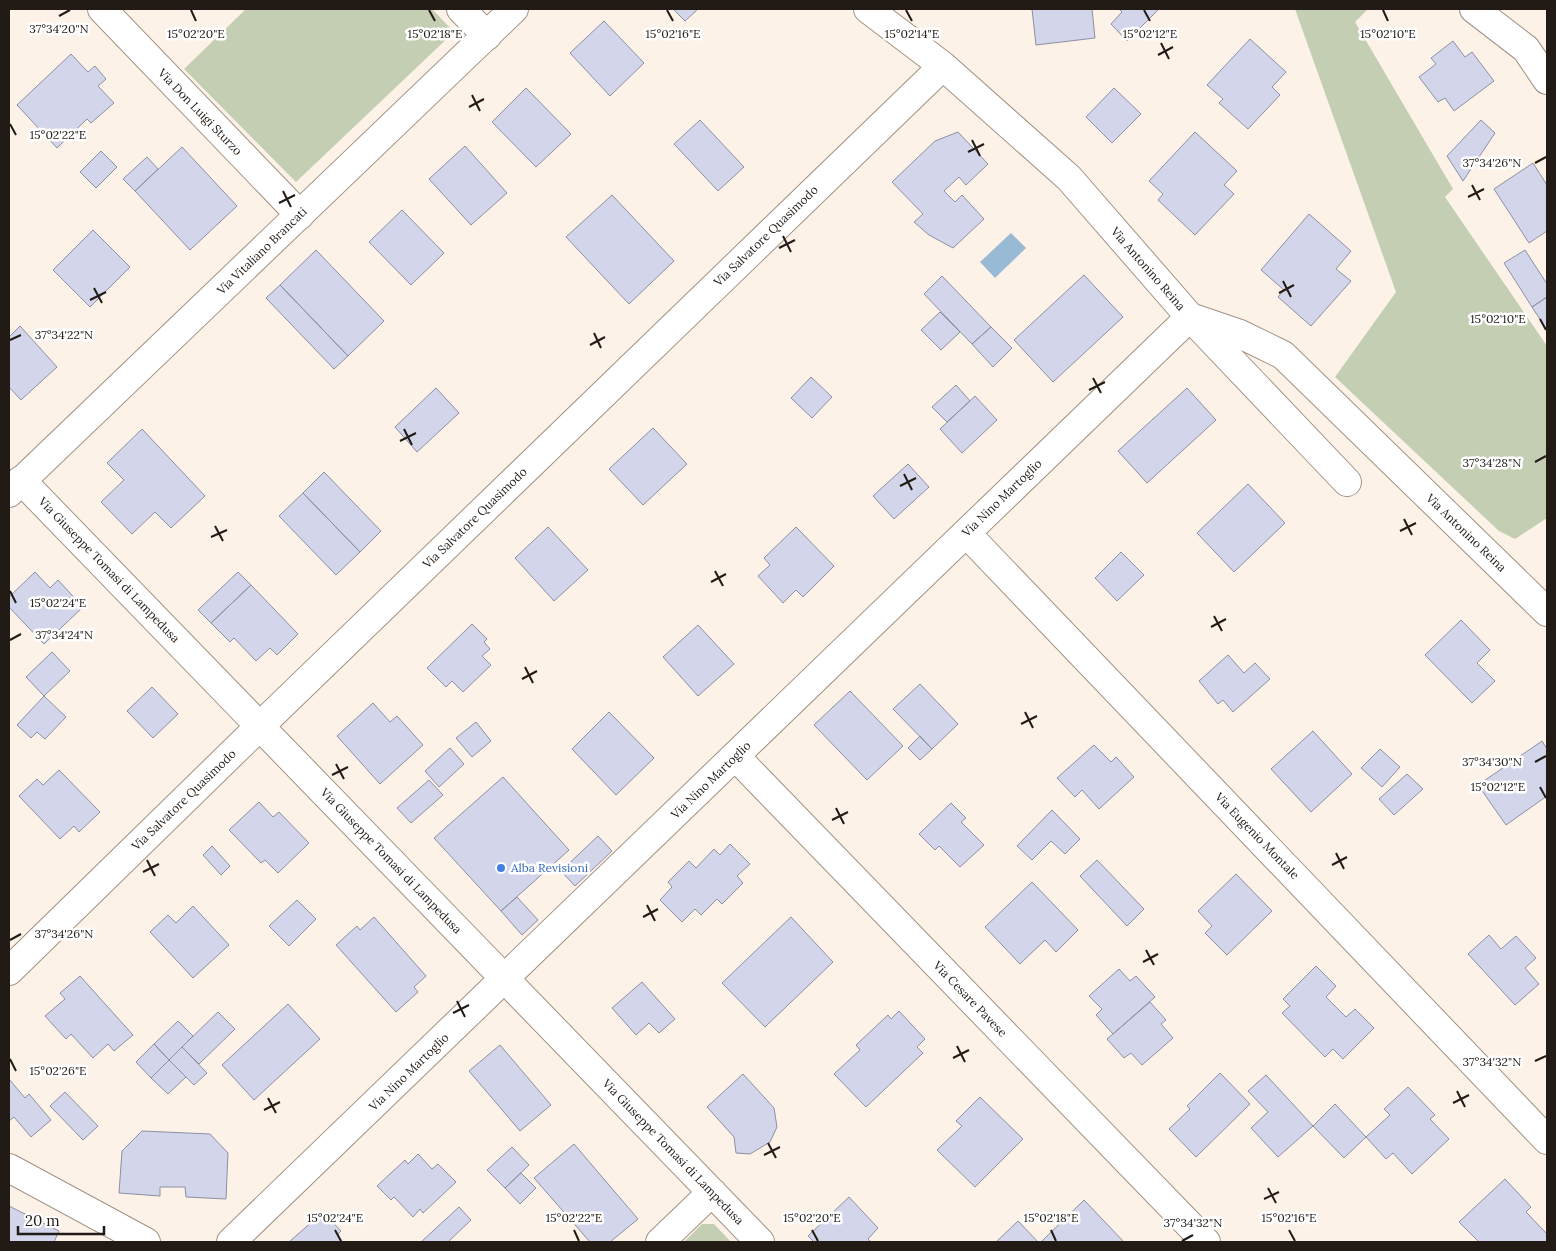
<svg xmlns="http://www.w3.org/2000/svg" width="1556" height="1251" font-family="Lora,serif">
  <rect width="100%" height="100%" fill="#fdf2e8"/>
  <path fill="#c4ceb3" d="M246 9H432L454 32 296 182 184 69Z
    M1295 9H1368L1355 22 1453 189 1445 197 1547 346V518L1515 539 1499 531 1335 377 1396 292Z
    M702 1224H714L731 1242H684Z"/>
  <path fill="#99bad5" d="M1011 233 1026 248 995 278 980 262Z"/>
  <path fill="#d3d5eb" stroke="#8d8fa2" d="M673 9H698L685 21Z
    M1032 9H1092L1095 38 1036 45Z
    M1119 9H1159L1127 41 1111 24 1122 12Z
    M604 21 644 63 610 96 570 53Z
    M1250 39 1286 72 1272 87 1280 95 1248 129 1219 103 1223 99 1207 85Z
    M1453 41 1465 57 1472 52 1494 81 1454 111 1445 98 1438 102 1419 77 1436 64 1431 58Z
    M71 54 88 72 95 66 106 79 98 86 114 103 91 123 87 119 57 148 17 105Z
    M526 88 571 134 536 167 492 122Z
    M1114 88 1141 114 1112 143 1086 117Z
    M700 120 744 167 718 191 674 144Z
    M1481 120 1495 133 1463 181 1447 156Z
    M958 132 988 164 966 185 959 177 944 191 955 202 962 195 984 219 953 248 929 235 914 222 923 214 892 182 935 141Z
    M1195 132 1237 171 1224 185 1234 194 1195 235 1158 200 1163 194 1149 181Z
    M465 146 507 193 471 225 429 179Z
    M182 147 237 206 190 250 135 191Z
    M101 151 117 167 96 188 80 172Z
    M147 157 158 169 135 191 123 179Z
    M1533 163 1547 185V231L1529 243 1494 189Z
    M612 195 674 261 629 304 566 237Z
    M402 210 444 253 411 285 369 242Z
    M1309 214 1351 251 1336 269 1351 281 1311 326 1278 297 1284 290 1261 270Z
    M93 230 130 267 90 307 53 270Z
    M316 250 384 321 348 356 280 285Z
    M1525 250 1547 284V297L1532 307 1504 263Z
    M1084 275 1123 317 1053 382 1014 340Z
    M942 276 991 327 972 344 924 294Z
    M280 285 348 356 334 369 266 298Z
    M1547 297V330L1532 307Z
    M940 312 960 332 941 350 921 330Z
    M20 326 57 367 21 400 9 387V337Z
    M991 327 1012 348 993 367 972 344Z
    M811 377 832 397 812 418 791 398Z
    M956 385 970 401 947 422 932 407Z
    M436 388 459 413 417 452 395 427Z
    M1187 388 1216 420 1147 483 1118 451Z
    M975 396 997 420 962 453 940 429Z
    M653 428 687 464 643 505 609 469Z
    M142 429 205 496 171 528 155 512 132 534 101 502 124 480 107 463Z
    M908 464 929 487 894 519 873 496Z
    M324 472 381 531 360 552 303 493Z
    M1248 484 1285 523 1234 572 1197 533Z
    M303 493 360 552 336 575 279 516Z
    M548 527 588 570 554 601 515 558Z
    M796 527 834 566 803 597 796 590 783 603 758 576 770 565 764 558Z
    M1121 552 1144 575 1117 601 1095 578Z
    M35 572 50 588 58 580 83 607 44 644 9 607V597Z
    M238 572 251 585 211 623 198 610Z
    M251 585 298 634 277 655 270 648 256 661 234 638 230 642 211 623Z
    M1461 620 1490 650 1477 663 1495 681 1472 703 1425 655Z
    M472 624 487 639 484 642 490 649 482 656 491 665 463 692 452 681 446 687 427 668Z
    M698 625 734 664 698 696 663 657Z
    M52 652 70 671 44 696 26 677Z
    M1228 655 1244 673 1255 663 1270 679 1233 712 1223 700 1218 704 1199 681Z
    M920 684 958 724 932 749 893 709Z
    M152 687 178 714 153 738 127 711Z
    M850 691 903 746 867 780 814 725Z
    M44 696 66 717 45 739 37 732 31 738 17 725Z
    M373 703 390 722 397 716 423 745 380 784 337 736Z
    M609 712 654 758 616 795 572 749Z
    M476 722 491 741 472 757 456 738Z
    M1313 731 1352 774 1311 812 1271 769Z
    M920 736 932 749 920 760 908 748Z
    M1542 741 1547 749V796L1506 825 1478 785Z
    M1094 745 1111 762 1116 757 1134 777 1099 809 1082 790 1075 797 1057 778Z
    M450 748 464 764 439 787 425 771Z
    M1380 749 1400 767 1382 787 1361 768Z
    M59 770 100 812 79 832 74 826 60 839 19 796 37 779 43 785Z
    M1407 774 1423 789 1394 815 1379 799Z
    M503 777 569 850 501 911 434 838Z
    M429 780 443 795 411 823 397 808Z
    M259 802 273 817 279 812 309 843 278 873 265 860 261 863 229 830Z
    M951 803 966 818 961 822 984 845 960 867 939 846 935 850 919 834Z
    M1052 810 1080 839 1065 854 1051 841 1032 860 1017 846Z
    M598 836 612 851 575 886 561 871Z
    M730 844 750 864 737 876 743 883 722 904 717 899 701 915 695 909 682 922 660 900 672 887 668 882 689 861 696 868 714 849 720 855Z
    M212 846 230 866 221 875 203 855Z
    M1097 860 1144 909 1127 926 1080 876Z
    M1236 874 1272 911 1227 955 1205 933 1212 926 1198 911Z
    M1032 882 1078 930 1056 952 1045 940 1020 964 985 927Z
    M517 897 538 920 522 935 501 911Z
    M297 900 316 919 289 946 269 926Z
    M193 906 229 945 193 978 150 932 168 915 176 923Z
    M374 917 426 976 414 987 418 992 396 1012 336 945 357 926 360 930Z
    M791 917 833 962 765 1027 722 983Z
    M1489 935 1501 949 1516 936 1536 958 1525 968 1539 984 1515 1005 1468 954Z
    M1316 966 1336 986 1326 997 1346 1017 1355 1009 1374 1028 1343 1059 1333 1049 1325 1057 1282 1013 1290 1006 1283 999Z
    M1119 969 1130 981 1136 976 1155 997 1113 1034 1096 1015 1102 1009 1089 996Z
    M80 976 133 1035 114 1051 108 1044 93 1058 71 1034 66 1039 45 1016 65 999 60 993Z
    M642 982 675 1019 659 1033 649 1023 636 1035 612 1008Z
    M1150 1002 1166 1020 1161 1024 1173 1038 1142 1065 1131 1053 1124 1058 1107 1039Z
    M288 1004 320 1039 254 1100 222 1065Z
    M899 1011 925 1039 917 1047 923 1053 866 1107 834 1074 860 1050 856 1045 888 1015 891 1019Z
    M218 1012 235 1029 199 1064 182 1047Z
    M178 1021 193 1036 169 1060 154 1044Z
    M154 1044 169 1060 151 1078 136 1062Z
    M500 1045 551 1105 520 1131 469 1071Z
    M182 1047 207 1073 194 1085 169 1060Z
    M169 1060 186 1077 168 1094 151 1078Z
    M1220 1073 1250 1104 1196 1157 1169 1129 1190 1109 1187 1106Z
    M743 1074 774 1108 777 1127 770 1142 750 1154 736 1153 734 1137 707 1107Z
    M1266 1075 1313 1126 1278 1157 1251 1128 1268 1112 1248 1091Z
    M9 1079 25 1098 29 1094 51 1120 31 1137 14 1117 9 1121Z
    M1408 1087 1435 1115 1430 1119 1449 1139 1412 1174 1393 1153 1386 1159 1366 1137 1390 1115 1384 1109Z
    M65 1092 98 1126 83 1140 50 1106Z
    M980 1097 1023 1139 975 1187 937 1150 962 1126 956 1121Z
    M1335 1104 1366 1137 1344 1158 1313 1126Z
    M142 1131 210 1134 228 1153 226 1199 186 1197 185 1187H160V1196L119 1193 122 1151Z
    M574 1144 638 1219 610 1242H590L534 1178Z
    M512 1147 529 1165 505 1188 487 1170Z
    M418 1154 432 1169 438 1164 456 1182 423 1213 420 1209 413 1217 394 1197 391 1200 377 1186 405 1160 408 1164Z
    M521 1173 536 1188 520 1204 505 1188Z
    M1505 1179 1531 1207 1526 1212 1547 1234V1242H1479L1459 1222Z
    M849 1197 878 1228 868 1239 871 1242H814L808 1236Z
    M1084 1200 1124 1242H1043L1042 1241Z
    M9 1206 59 1231 54 1242H9Z
    M459 1207 471 1220 448 1242H421Z
    M323 1212 341 1231 337 1235 343 1242H289Z
    M1018 1221 1038 1242H996Z"/>
  <g fill="none" stroke-linecap="round" stroke-linejoin="round">
    <defs>
      <path id="minor" d="M102 9 300 215
        M461 9 487 36
        M868 9 943 66 1069 178 1190 317 1240 334 1283 355 1547 612
        M1474 9 1526 49 1547 80
        M21 480 760 1242
        M9 493 514 9
        M966 533 1547 1140
        M735 756 1206 1242
        M9 971 260 726 943 66
        M9 1168 146 1242
        M231 1242 1190 317 1347 482
        M660 1242 712 1192"/>
    </defs>
    <use href="#minor" stroke="#a29283" stroke-width="30"/>
    <use href="#minor" stroke="#fff" stroke-width="28"/>
  </g>
  <path fill="none" stroke="#211a15" stroke-width="2" d="M191 10 196 21M429 10 435 21M667 10 673 21M906 10 912 21M1144 10 1150 21M1383 10 1388 21M59 16 70 10M1161 43 1169 59M1158 55 1173 47M472 95 480 111M469 107 484 99M10 124 16 135M972 140 980 156M968 152 984 144M1535 163 1546 157M1472 185 1480 200M283 191 291 207M1468 197 1484 189M279 203 295 195M783 236 791 252M779 248 795 240M1283 281 1291 297M94 288 102 303M1279 293 1294 285M90 300 106 292M1540 319 1546 330M594 333 601 348M10 340 21 335M590 345 605 337M1093 378 1101 393M1089 390 1105 382M404 429 412 445M400 441 416 433M1535 462 1546 456M904 474 912 490M900 486 916 478M1404 519 1412 535M215 526 223 541M1400 531 1416 523M211 537 227 530M715 571 723 586M711 582 726 574M10 591 16 603M1214 616 1222 631M1211 627 1226 619M10 640 21 634M525 667 533 683M522 679 537 671M1025 712 1033 728M1021 724 1037 716M1535 762 1546 756M336 764 344 779M332 775 348 767M1540 787 1546 798M836 808 844 824M832 820 848 812M1336 853 1344 869M147 860 155 876M1332 865 1347 857M143 872 159 864M647 905 655 921M643 917 658 909M10 940 21 934M1146 950 1154 965M1143 962 1158 954M457 1001 465 1017M453 1013 469 1005M957 1046 965 1062M953 1058 969 1050M10 1059 16 1071M1535 1061 1546 1056M1457 1091 1465 1107M268 1098 276 1113M1453 1103 1469 1095M264 1110 280 1102M768 1143 776 1158M764 1155 780 1147M1268 1188 1276 1203M1264 1199 1279 1192M335 1230 341 1241M574 1230 579 1241M812 1230 818 1241M1051 1230 1056 1241M1289 1230 1295 1241M1182 1241 1193 1235"/>
  <circle fill="#3f7fe0" stroke="#fff" stroke-width="2" cx="501" cy="868" r="5"/>
  <g text-anchor="middle" stroke-width="5" stroke-linejoin="round" paint-order="stroke">
    <g font-size="12" fill="#211a15" stroke="#fff">
      <text transform="translate(200 112) rotate(46)" y="4">Via Don Luigi Sturzo</text>
      <text transform="translate(766 236) rotate(-44)" y="4">Via Salvatore Quasimodo</text>
      <text transform="translate(262 251) rotate(-44)" y="4">Via Vitaliano Brancati</text>
      <text transform="translate(1148 269) rotate(49)" y="4">Via Antonino Reina</text>
      <text transform="translate(1002 498) rotate(-44)" y="4">Via Nino Martoglio</text>
      <text transform="translate(475 518) rotate(-44)" y="4">Via Salvatore Quasimodo</text>
      <text transform="translate(1466 533) rotate(44)" y="4">Via Antonino Reina</text>
      <text transform="translate(109 570) rotate(46)" y="4">Via Giuseppe Tomasi di Lampedusa</text>
      <text transform="translate(711 780) rotate(-44)" y="4">Via Nino Martoglio</text>
      <text transform="translate(184 800) rotate(-44)" y="4">Via Salvatore Quasimodo</text>
      <text transform="translate(1257 836) rotate(46)" y="4">Via Eugenio Montale</text>
      <text transform="translate(391 861) rotate(46)" y="4">Via Giuseppe Tomasi di Lampedusa</text>
      <text transform="translate(970 999) rotate(46)" y="4">Via Cesare Pavese</text>
      <text transform="translate(409 1072) rotate(-44)" y="4">Via Nino Martoglio</text>
      <text transform="translate(673 1152) rotate(46)" y="4">Via Giuseppe Tomasi di Lampedusa</text>
    </g>
    <g font-size="12" fill="#366cbe" stroke="#fff" text-anchor="start">
      <text x="511" y="872">Alba Revisioni</text>
    </g>
  </g>
  <g font-size="12" text-anchor="middle" fill="#211a15" stroke="#fff" stroke-width="5" stroke-linejoin="round" paint-order="stroke">
    <text x="59" y="33">37°34'20"N</text>
    <text x="196" y="38">15°02'20"E</text>
    <text x="435" y="38">15°02'18"E</text>
    <text x="673" y="38">15°02'16"E</text>
    <text x="912" y="38">15°02'14"E</text>
    <text x="1150" y="38">15°02'12"E</text>
    <text x="1388" y="38">15°02'10"E</text>
    <text x="58" y="139">15°02'22"E</text>
    <text x="1492" y="167">37°34'26"N</text>
    <text x="1498" y="323">15°02'10"E</text>
    <text x="64" y="339">37°34'22"N</text>
    <text x="1492" y="467">37°34'28"N</text>
    <text x="58" y="607">15°02'24"E</text>
    <text x="64" y="639">37°34'24"N</text>
    <text x="1492" y="766">37°34'30"N</text>
    <text x="1498" y="791">15°02'12"E</text>
    <text x="64" y="938">37°34'26"N</text>
    <text x="1492" y="1066">37°34'32"N</text>
    <text x="58" y="1075">15°02'26"E</text>
    <text x="335" y="1222">15°02'24"E</text>
    <text x="574" y="1222">15°02'22"E</text>
    <text x="812" y="1222">15°02'20"E</text>
    <text x="1051" y="1222">15°02'18"E</text>
    <text x="1289" y="1222">15°02'16"E</text>
    <text x="1193" y="1227">37°34'32"N</text>
  </g>
  <rect width="1556" height="1251" fill="none" stroke="#211a15" stroke-width="20"/>
  <path d="M18 1226v8h86v-8" fill="none" stroke="#211a15" stroke-width="2.5"/>
  <text x="25" y="1226" font-size="15" fill="#211a15" stroke="#ffffff" stroke-width="4" paint-order="stroke">20 m</text>
</svg>
